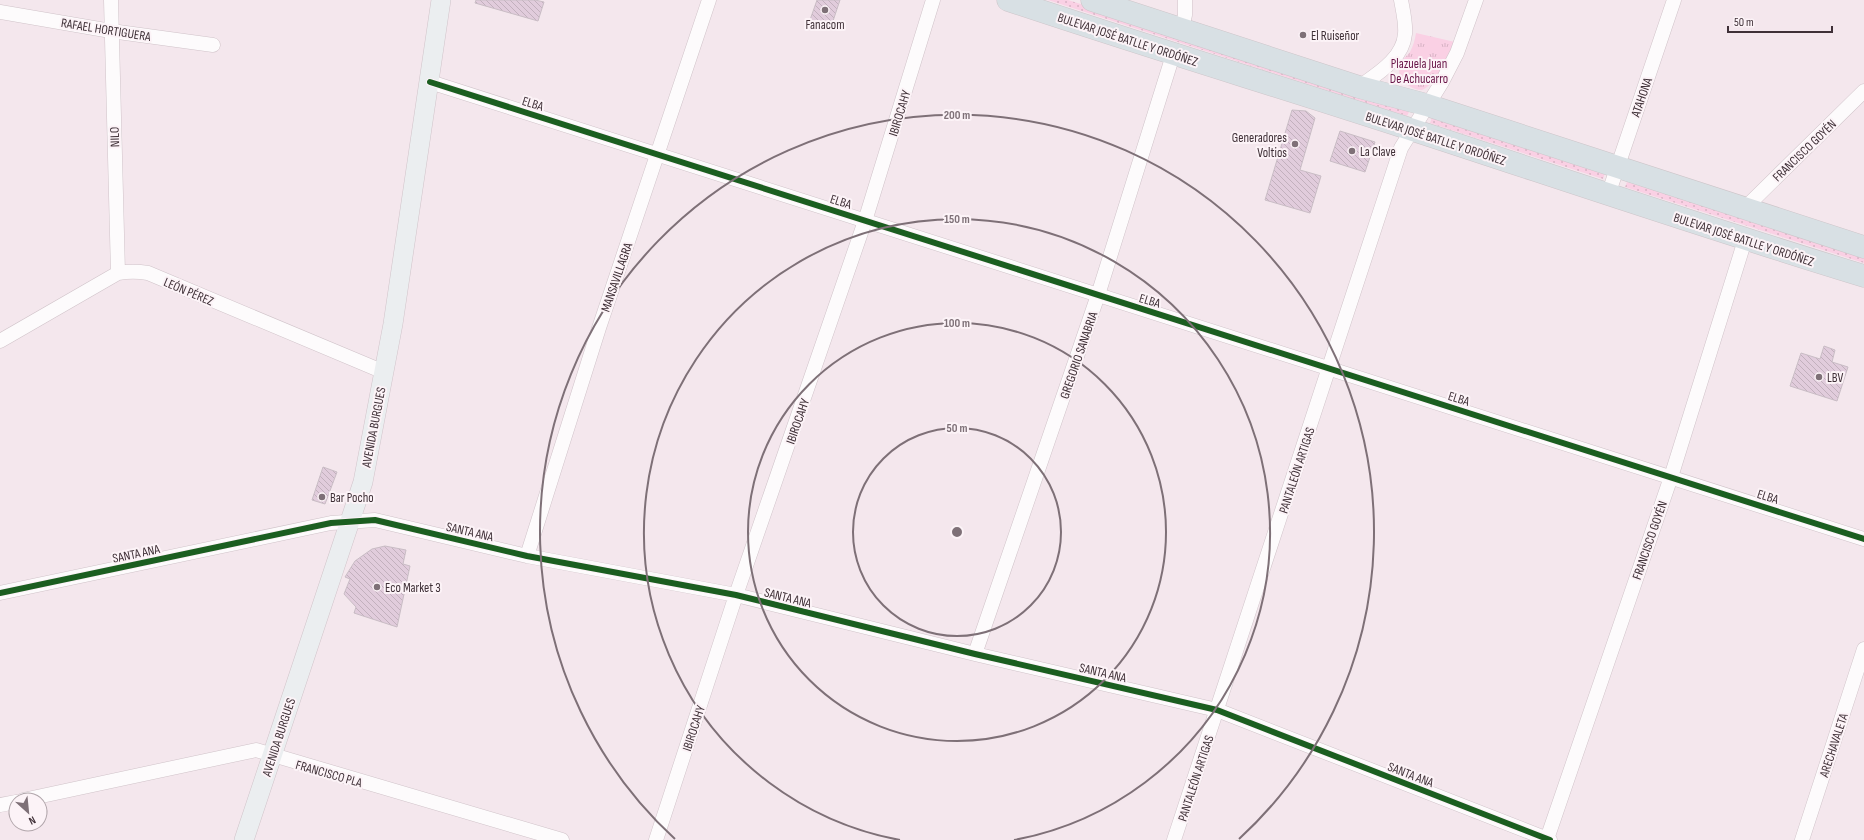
<svg xmlns="http://www.w3.org/2000/svg" width="1864" height="840" font-family="'Sofia Sans Condensed',sans-serif">
  <defs>
    <pattern id="grass-dots" width="8" height="8" patternUnits="userSpaceOnUse"><rect width="8" height="8" fill="#fad0e4"/><path d="M2 2h.1M6 6h.1" fill="none" stroke="#d7b3c4" stroke-width="1.8" stroke-linecap="round"/></pattern>
    <pattern id="park-tufts" width="24" height="20" patternUnits="userSpaceOnUse"><rect width="24" height="20" fill="#fad0e4"/><path d="M3 7l-1-3M5 7V3M7 7l1-3M15 17l-1-3M17 17v-4M19 17l1-3" fill="none" stroke="#d7b3c4"/></pattern>
    <pattern id="building-back-hatch" width="6" height="6" patternUnits="userSpaceOnUse"><rect width="6" height="6" fill="#e1ccdc"/><path d="M-1 5l2 2M0 0l6 6M5-1l2 2" fill="none" stroke="#c2b0bd"/></pattern>
  </defs>
  <rect width="100%" height="100%" fill="#f4e7ed"/>
  <path fill="url(#grass-dots)" d="M1048 0H1068L1410 110 1407 116Z
    M1432 117 1605 173 1603 179 1430 123Z
    M1627 182 1864 257V263L1625 187Z"/>
  <path fill="url(#park-tufts)" d="M1416 33 1455 42C1447 57 1438 83 1422 90 1410 90 1395 78 1400 65 1402 59 1407 56 1410 52 1413 46 1415 40 1416 33Z"/>
  <path fill="url(#building-back-hatch)" stroke="#c9bdc5" d="M476 0H535L544 2 538 21 475 3Z
    M817 0H840L831 27 810 20Z
    M1292 110 1306 111 1315 118 1300 170 1321 176 1310 213 1265 200Z
    M1340 131 1375 142 1365 172 1330 161Z
    M1824 346 1835 350 1832 362 1848 367 1837 401 1790 386 1801 353 1820 359Z
    M323 467 337 472 325 504 312 500Z
    M385 546 406 550 403 564 410 566 397 627 354 613 356 607 344 594 350 579 345 577 355 561 372 549Z"/>
  <g fill="none" stroke-linecap="round" stroke-linejoin="round">
    <defs>
      <path id="street" d="M111 0 118 273
        M0 12 111 31 213 45
        M1182 28 1185 15V0
        M430 82 1864 539
        M1359 87C1377 74 1403 59 1405 34 1406 23 1403 11 1401 0
        M1608 195 1674 0
        M1745 208 1864 91
        M0 341 118 273C129 271 137 271 148 273L384 372
        M527 556 599 328 709 0
        M0 593 331 523 375 520 527 556 736 595 975 654 1217 710 1550 840
        M975 654 1098 295 1173 55
        M23 800 256 750 562 840
        M0 805 16 802
        M1547 839 1671 477 1745 240
        M656 840 736 595 865 221 933 0
        M1174 840 1401 148 1442 82 1457 53 1476 0
        M1802 840 1864 649"/>
      <path id="secondary" d="M244 840 363 482 393 324 441 0"/>
      <path id="primary" d="M1008 0C1142 45 1278 86 1413 130 1563 179 1713 230 1864 276
        M1092 0 1359 87 1427 105 1864 247"/>
    </defs>
    <use href="#street" stroke="#d0c3c9" stroke-width="15"/>
    <use href="#secondary" stroke="#d0c3c9" stroke-width="20"/>
    <use href="#primary" stroke="#cdc5c9" stroke-width="23"/>
    <use href="#street" stroke="#fdfbfc" stroke-width="14"/>
    <use href="#secondary" stroke="#ebeef0" stroke-width="19"/>
    <use href="#primary" stroke="#d8e0e4" stroke-width="22"/>
    <defs>
      <path id="cycleway" d="M430 82 1864 539
        M0 593 331 523 375 520 527 556 736 595 975 654 1217 710 1550 840"/>
    </defs>
    <use href="#cycleway" stroke="#fcf3f7" stroke-width="8"/>
    <use href="#cycleway" stroke="#1b5e20" stroke-width="6"/>
  </g>
  <g fill="none" stroke="#7e7077" stroke-width="2">
    <circle cx="957" cy="532" r="104"/>
    <circle cx="957" cy="532" r="209"/>
    <path d="M900 840A313 313 0 1 1 1014 840"/>
    <path d="M675 839A417 417 0 1 1 1239 839"/>
  </g>
  <g fill="#7e7077" stroke="#fcf3f7" stroke-width="1.5">
    <circle cx="825" cy="10" r="4"/>
    <circle cx="1303" cy="35" r="4"/>
    <circle cx="1295" cy="144" r="4"/>
    <circle cx="1352" cy="151" r="4"/>
    <circle cx="1819" cy="377" r="4"/>
    <circle cx="322" cy="497" r="4"/>
    <circle cx="377" cy="587" r="4"/>
  </g>
  <g text-anchor="middle" stroke-width="4" stroke-linejoin="round" paint-order="stroke">
    <g font-size="13" fill="#3f3037" stroke="#fcf3f7" text-anchor="start">
      <text x="825" y="29" text-anchor="middle">Fanacom</text>
      <text x="1311" y="40">El Ruiseñor</text>
      <text x="1287" y="142" text-anchor="end">Generadores<tspan x="1287" dy="15">Voltios</tspan></text>
      <text x="1360" y="156">La Clave</text>
      <text x="1827" y="382">LBV</text>
      <text x="330" y="502">Bar Pocho</text>
      <text x="385" y="592">Eco Market 3</text>
    </g>
    <g font-size="13" fill="#3f3037" stroke="#fcf3f7">
      <text transform="translate(106 29) rotate(9)" y="5">RAFAEL HORTIGUERA</text>
      <text transform="translate(1128 39) rotate(18)" y="5">BULEVAR JOSÉ BATLLE Y ORDÓÑEZ</text>
      <text transform="translate(1641 97) rotate(-71)" y="5">ATAHONA</text>
      <text transform="translate(533 103) rotate(18)" y="5">ELBA</text>
      <text transform="translate(899 113) rotate(-73)" y="5">IBIROCAHY</text>
      <text transform="translate(114 137) rotate(-92)" y="5">NILO</text>
      <text transform="translate(1436 138) rotate(18)" y="5">BULEVAR JOSÉ BATLLE Y ORDÓÑEZ</text>
      <text transform="translate(1804 150) rotate(-44)" y="5">FRANCISCO GOYÉN</text>
      <text transform="translate(841 201) rotate(18)" y="5">ELBA</text>
      <text transform="translate(1744 239) rotate(18)" y="5">BULEVAR JOSÉ BATLLE Y ORDÓÑEZ</text>
      <text transform="translate(616 277) rotate(-71)" y="5">MANSAVILLAGRA</text>
      <text transform="translate(189 291) rotate(23)" y="5">LEÓN PÉREZ</text>
      <text transform="translate(1150 300) rotate(17)" y="5">ELBA</text>
      <text transform="translate(1078 355) rotate(-71)" y="5">GREGORIO SANABRIA</text>
      <text transform="translate(1459 398) rotate(18)" y="5">ELBA</text>
      <text transform="translate(797 421) rotate(-71)" y="5">IBIROCAHY</text>
      <text transform="translate(373 427) rotate(-79)" y="5">AVENIDA BURGUES</text>
      <text transform="translate(1296 470) rotate(-72)" y="5">PANTALEÓN ARTIGAS</text>
      <text transform="translate(1768 496) rotate(18)" y="5">ELBA</text>
      <text transform="translate(470 531) rotate(13)" y="5">SANTA ANA</text>
      <text transform="translate(1649 540) rotate(-71)" y="5">FRANCISCO GOYÉN</text>
      <text transform="translate(136 553) rotate(-12)" y="5">SANTA ANA</text>
      <text transform="translate(788 597) rotate(14)" y="5">SANTA ANA</text>
      <text transform="translate(1103 672) rotate(13)" y="5">SANTA ANA</text>
      <text transform="translate(693 728) rotate(-72)" y="5">IBIROCAHY</text>
      <text transform="translate(278 737) rotate(-72)" y="5">AVENIDA BURGUES</text>
      <text transform="translate(1833 745) rotate(-72)" y="5">ARECHAVALETA</text>
      <text transform="translate(329 773) rotate(16)" y="5">FRANCISCO PLA</text>
      <text transform="translate(1411 774) rotate(21)" y="5">SANTA ANA</text>
      <text transform="translate(1195 778) rotate(-72)" y="5">PANTALEÓN ARTIGAS</text>
    </g>
    <g font-size="13" fill="#681447" stroke="#fcf3f7">
      <text x="1419" y="68">Plazuela Juan<tspan x="1419" dy="15">De Achucarro</tspan></text>
    </g>
  </g>
  <circle cx="957" cy="532" r="6" fill="#7e7077" stroke="#fcf3f7" stroke-width="2"/>
  <g font-size="12" text-anchor="middle" font-weight="bold" fill="#7e7077" stroke="#fcf3f7" stroke-width="4" stroke-linejoin="round" paint-order="stroke">
    <text x="957" y="119">200 m</text>
    <text x="957" y="223">150 m</text>
    <text x="957" y="327">100 m</text>
    <text x="957" y="432">50 m</text>
  </g>
  <g transform="translate(28 812) rotate(153)"><circle r="19" fill="#fcf3f7" stroke="#b0a5aa"/>
  <path d="M0-3L7 15L0 10L-7 15Z" fill="#7e7077"/>
  <text y="-6" font-size="11" font-weight="bold" text-anchor="middle" fill="#3f3037">N</text>
  </g>
  <path d="M1728 26v6h104v-6" fill="none" stroke="#3f3037" stroke-width="2"/>
  <text x="1734" y="26" font-size="12" fill="#3f3037" stroke="#fcf3f7" stroke-width="3" paint-order="stroke">50 m</text>
</svg>
